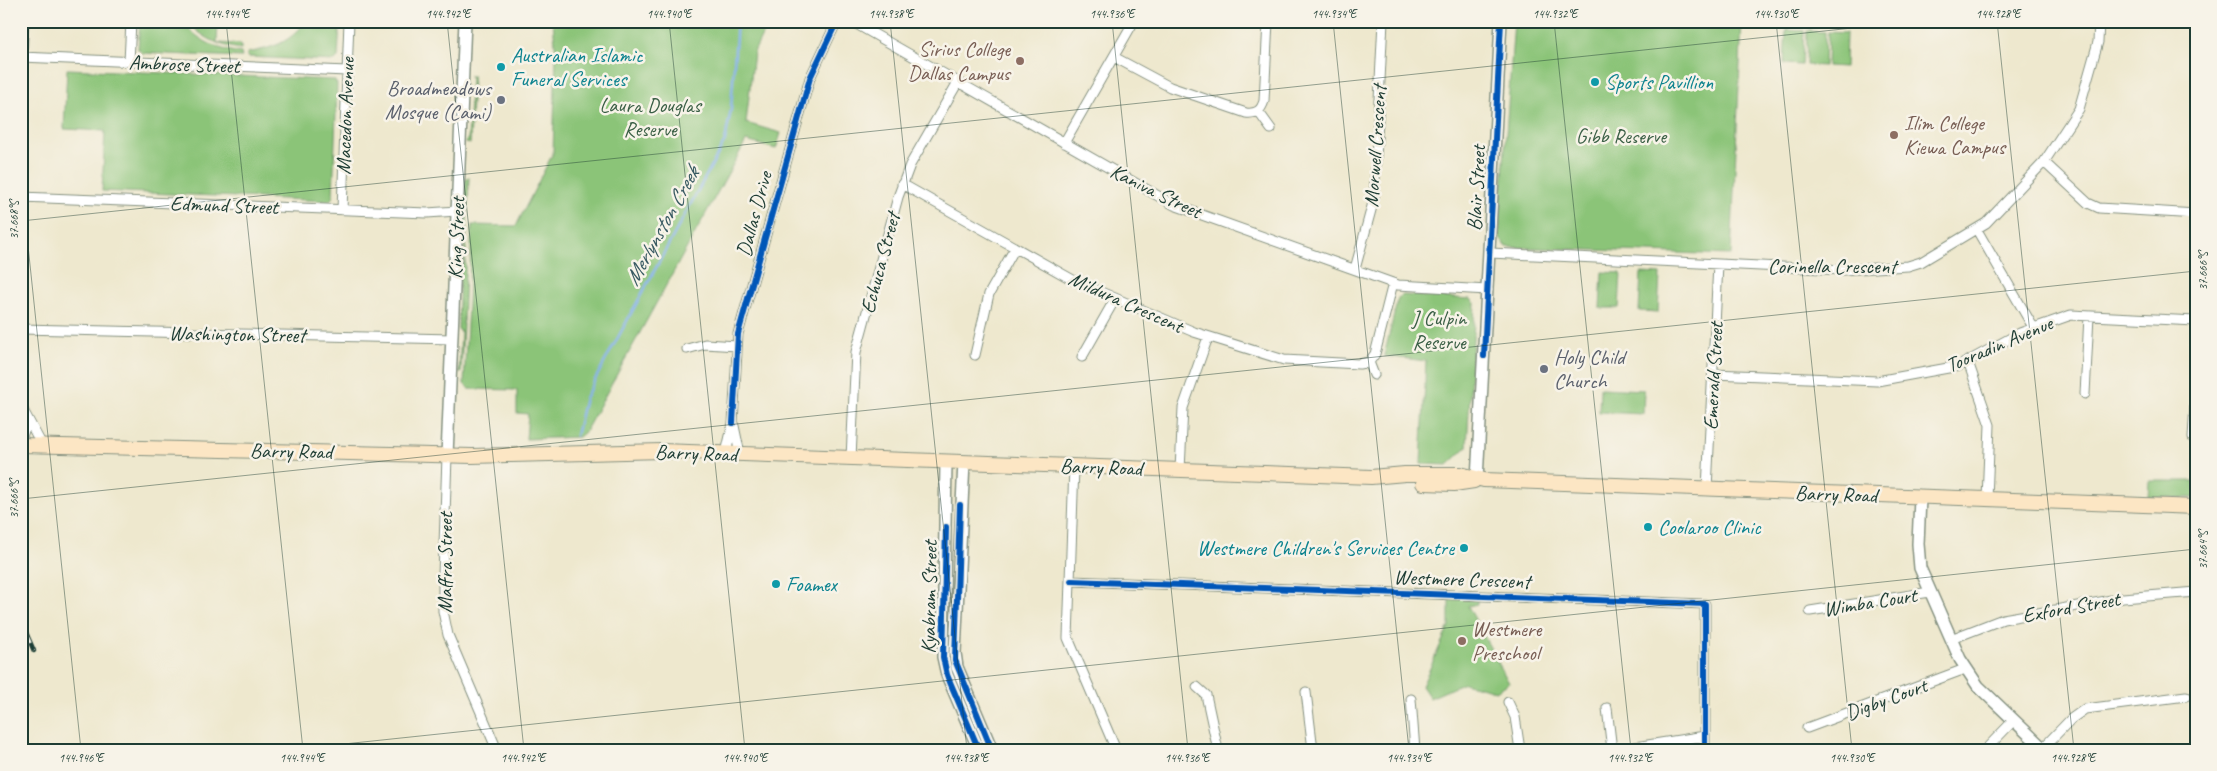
<svg xmlns="http://www.w3.org/2000/svg" width="2217" height="771" font-family="Caveat,sans-serif">
  <rect width="100%" height="100%" fill="#f7f3e8"/>
  <filter id="ink" filterUnits="userSpaceOnUse"><feTurbulence type="fractalNoise" baseFrequency=".02" numOctaves="2"/><feDisplacementMap in="SourceGraphic" scale="10" xChannelSelector="R" yChannelSelector="G"/><feConvolveMatrix kernelMatrix="1 2 1 2 8 2 1 2 1" color-interpolation-filters="sRGB"/></filter>
  <filter id="wash" filterUnits="userSpaceOnUse"><feTurbulence type="fractalNoise" baseFrequency=".0096" numOctaves="4" result="noise"/><feDisplacementMap in="SourceGraphic" scale="20" xChannelSelector="R" yChannelSelector="G"/><feGaussianBlur stdDeviation="1.12" result="paint"/><feColorMatrix in="noise" values="0 0 0 0 0 0 0 0 0 0 0 0 0 0 0 0 0 1.4 0 .05"/><feComposite in="paint" operator="in"/></filter>
  <g filter="url(#wash)">
    <rect width="100%" height="100%" fill="#eee8ce"/>
    <path fill="#8bc478" stroke="#558056" d="M140 21H182C198 41 216 49 241 53L242 57 142 53 138 49Z
      M187 21 218 23 217 43 241 44V49C219 46 202 38 187 21Z
      M306 21H340L338 57 335 61 247 57V53C272 48 290 43 306 21Z
      M553 21H769L754 52 746 123 781 133 776 149 746 141 585 432 579 437 526 439 528 414 517 413V390L469 389 464 384 472 225 516 226 553 153 556 56Z
      M1514 21H1742L1731 255 1507 247 1500 239 1499 233Z
      M1786 30 1804 31 1802 65 1784 64Z
      M1807 31 1825 32 1824 66 1806 65Z
      M1828 32 1846 33 1845 67 1827 66Z
      M67 69 334 80 337 84 333 197 329 201 102 191 105 131 64 129Z
      M469 76H473L470 144 465 142 468 139 471 79Z
      M469 177 461 373H459L461 332 458 329 460 267 464 263 466 195 463 192 464 180Z
      M1602 272 1621 273 1619 308H1600Z
      M1641 273 1660 274 1658 312 1639 311Z
      M1403 295 1471 299 1475 303 1467 447 1448 465 1421 464 1426 361 1384 356 1398 298Z
      M1600 388 1644 390 1643 414 1599 412Z
      M2149 481H2196V498L2148 497Z
      M1449 596 1477 597V604L1468 606 1509 683 1496 691 1464 683 1430 698 1422 686 1449 626Z"/>
    <g fill="none" stroke-linecap="round" stroke-linejoin="round">
      <path stroke="#81afeb" stroke-width="2.5" d="M576 436 585 398 725 141 731 109 737 21"/>
    </g>
  </g>
  <g filter="url(#ink)">
    <g fill="none" stroke-linecap="round" stroke-linejoin="round">
      <defs>
        <path id="minor" d="M851 21 1174 205 1398 285 1488 290
          M21 57 347 71
          M22 57 24 21
          M1114 57 1170 87 1246 113C1256 114 1261 111 1264 101L1268 21
          M129 62 131 21
          M1258 111 1271 129
          M1064 143 1134 21
          M2044 162 2088 203 2099 208 2196 214
          M902 184 1073 280 1194 332 1284 360 1359 364 1369 362 1375 354 1393 283
          M21 197 427 213 457 211
          M342 210 349 21
          M1977 230 2033 327
          M1490 253 1843 270 1908 266 1921 262 1986 223 2044 162 2079 109 2098 42 2099 21
          M1355 269 1374 199 1383 21
          M21 329 452 339
          M687 349 705 344 737 346
          M975 355 989 294 1015 248
          M1082 357 1115 299
          M1369 362 1374 375
          M1968 362 1990 425 1987 499
          M1713 374 1877 381 1959 366 2020 333 2071 315 2196 321
          M2085 394 2089 316
          M21 404 26 425 21 439
          M23 410 42 445
          M734 426 740 454
          M2193 438 2196 386
          M726 453 733 423 738 334 810 78 837 21
          M447 456 443 576V611L448 635 497 750
          M851 458 856 352 898 197 910 165 958 82
          M1074 466 1068 638 1116 750
          M1180 470 1183 408 1208 337
          M1707 489 1718 264
          M1071 581 1705 604V750
          M1810 611 1930 592
          M1951 639 2003 619 2123 598 2196 592
          M1197 687 1206 695 1218 750
          M1306 692 1313 750
          M1411 699 1415 750
          M1508 702 1515 717 1520 750
          M1607 708 1612 750
          M1807 728 1965 669
          M2043 748 2071 719 2085 709 2186 696
          M1616 750 1705 736
          M1985 750 2014 720"/>
        <path id="tertiary" d="M447 456 465 21
          M946 461 943 657 947 675 979 750
          M964 462 955 653 957 667 992 750
          M1477 480 1501 21
          M1920 498 1918 544 1920 568 1960 659 1978 686 2045 750"/>
        <path id="secondary" d="M21 445 472 456 662 451 1371 477 1405 474H1460L1484 480 2196 507
          M1423 483 1454 484 1474 481"/>
      </defs>
      <use href="#minor" stroke="#869281" stroke-width="11"/>
      <use href="#tertiary" stroke="#869281" stroke-width="14"/>
      <use href="#secondary" stroke="#869281" stroke-width="16"/>
      <use href="#minor" stroke="#fff" stroke-width="9"/>
      <use href="#tertiary" stroke="#fff" stroke-width="11"/>
      <use href="#secondary" stroke="#fce6c4" stroke-width="14"/>
      <defs>
        <path id="rail" d="M21 621 34 651"/>
      </defs>
      <use href="#rail" stroke="#1f3d34" stroke-width="4.5"/>
      <use href="#rail" stroke="#f7f3e8" stroke-width="2.5" stroke-dasharray="8" stroke-linecap="butt"/>
      <defs>
        <path id="cycleway" d="M1484 356 1501 21
          M733 423 738 334 810 78 837 21
          M960 505 955 660 992 750
          M946 527 943 657 947 675 979 750
          M1071 581 1705 604V750"/>
      </defs>
      <use href="#cycleway" stroke="#f7f3e8" stroke-width="9"/>
      <use href="#cycleway" stroke="#0057b8" stroke-width="6"/>
    </g>
  </g>
  <path fill="none" stroke="#1f3d34" stroke-width="1" stroke-opacity="0.45" d="M226 21 303 750M447 21 524 750M669 21 745 750M890 21 967 750M1112 21 1188 750M1333 21 1409 750M1554 21 1631 750M1776 21 1852 750M1997 21 2074 750M21 179 81 750M21 221 1919 21M21 499 2196 271M287 750 2196 549"/>
  <g fill="#8d6e63" stroke="#f7f3e8" stroke-width="2">
    <circle cx="1020" cy="61" r="5"/>
    <circle cx="1894" cy="135" r="5"/>
    <circle cx="1462" cy="641" r="5"/>
  </g>
  <g fill="#0f9aa8" stroke="#f7f3e8" stroke-width="2">
    <circle cx="501" cy="67" r="5"/>
    <circle cx="1595" cy="82" r="5"/>
    <circle cx="1648" cy="527" r="5"/>
    <circle cx="1464" cy="548" r="5"/>
    <circle cx="776" cy="584" r="5"/>
  </g>
  <g fill="#6b7280" stroke="#f7f3e8" stroke-width="2">
    <circle cx="501" cy="100" r="5"/>
    <circle cx="1544" cy="369" r="5"/>
  </g>
  <g text-anchor="middle" stroke-width="5" stroke-linejoin="round" paint-order="stroke">
    <g font-size="21" fill="#785e54" stroke="#f7f3e8" text-anchor="start">
      <text x="1010" y="56" text-anchor="end">Sirius College<tspan x="1010" dy="24">Dallas Campus</tspan></text>
      <text x="1904" y="130">Ilim College<tspan x="1904" dy="24">Kiewa Campus</tspan></text>
      <text x="1472" y="636">Westmere<tspan x="1472" dy="24">Preschool</tspan></text>
    </g>
    <g font-size="21" fill="#0d838f" stroke="#f7f3e8" text-anchor="start">
      <text x="511" y="62">Australian Islamic<tspan x="511" dy="24">Funeral Services</tspan></text>
      <text x="1605" y="89">Sports Pavillion</text>
      <text x="1658" y="534">Coolaroo Clinic</text>
      <text x="1454" y="555" text-anchor="end">Westmere Children's Services Centre</text>
      <text x="786" y="591">Foamex</text>
    </g>
    <g font-size="21" fill="#1f3d34" stroke="#f7f3e8">
      <text transform="translate(184 64) rotate(2)" y="7">Ambrose Street</text>
      <text transform="translate(345 116) rotate(-88)" y="7">Macedon Avenue</text>
      <text transform="translate(1375 146) rotate(-86)" y="7">Morwell Crescent</text>
      <text transform="translate(1476 188) rotate(-87)" y="7">Blair Street</text>
      <text transform="translate(1156 191) rotate(26)" y="7">Kaniva Street</text>
      <text transform="translate(224 205) rotate(2)" y="7">Edmund Street</text>
      <text transform="translate(754 214) rotate(-75)" y="7">Dallas Drive</text>
      <text transform="translate(456 238) rotate(-88)" y="7">King Street</text>
      <text transform="translate(880 263) rotate(-75)" y="7">Echuca Street</text>
      <text x="1832" y="273">Corinella Crescent</text>
      <text transform="translate(1126 302) rotate(24)" y="7">Mildura Crescent</text>
      <text transform="translate(237 334) rotate(1)" y="7">Washington Street</text>
      <text transform="translate(1999 344) rotate(-23)" y="7">Tooradin Avenue</text>
      <text transform="translate(1713 376) rotate(-87)" y="7">Emerald Street</text>
      <text transform="translate(291 451) rotate(1)" y="7">Barry Road</text>
      <text transform="translate(696 453) rotate(2)" y="7">Barry Road</text>
      <text transform="translate(1101 467) rotate(2)" y="7">Barry Road</text>
      <text transform="translate(1836 494) rotate(2)" y="7">Barry Road</text>
      <text transform="translate(445 563) rotate(-90)" y="7">Maffra Street</text>
      <text transform="translate(1462 579) rotate(2)" y="7">Westmere Crescent</text>
      <text transform="translate(929 597) rotate(-89)" y="7">Kyabram Street</text>
      <text transform="translate(1870 602) rotate(-9)" y="7">Wimba Court</text>
      <text transform="translate(2071 607) rotate(-10)" y="7">Exford Street</text>
      <text transform="translate(1886 699) rotate(-20)" y="7">Digby Court</text>
    </g>
    <g font-size="21" fill="#5b616d" stroke="#f7f3e8" text-anchor="end">
      <text x="491" y="95">Broadmeadows<tspan x="491" dy="24">Mosque (Cami)</tspan></text>
      <text x="1554" y="364" text-anchor="start">Holy Child<tspan x="1554" dy="24">Church</tspan></text>
    </g>
    <g font-size="21" fill="#3a5f45" stroke="#f7f3e8">
      <text x="650" y="112">Laura Douglas<tspan x="650" dy="24">Reserve</tspan></text>
      <text x="1621" y="143">Gibb Reserve</text>
      <text x="1439" y="325">J Culpin<tspan x="1439" dy="24">Reserve</tspan></text>
    </g>
    <g font-size="22" font-style="italic" fill="#385a62" stroke="#f7f3e8">
      <text transform="translate(661 226) rotate(-61)" y="8">Merlynston Creek</text>
    </g>
  </g>
  <rect width="2217" height="771" fill="none" stroke="#f7f3e8" stroke-width="55"/>
  <rect x="28" y="28" width="2162" height="716" fill="none" stroke="#1f3d34" stroke-width="2"/>
  <g font-size="12" text-anchor="middle" fill="#1f3d34">
    <text x="227" y="18">144.944°E</text>
    <text x="448" y="18">144.942°E</text>
    <text x="669" y="18">144.940°E</text>
    <text x="891" y="18">144.938°E</text>
    <text x="1112" y="18">144.936°E</text>
    <text x="1334" y="18">144.934°E</text>
    <text x="1555" y="18">144.932°E</text>
    <text x="1776" y="18">144.930°E</text>
    <text x="1998" y="18">144.928°E</text>
    <text transform="translate(14 220) rotate(-90)" y="4">37.668°S</text>
    <text transform="translate(2203 271) rotate(-90)" y="4">37.666°S</text>
    <text transform="translate(14 499) rotate(-90)" y="4">37.666°S</text>
    <text transform="translate(2203 550) rotate(-90)" y="4">37.664°S</text>
    <text x="81" y="762">144.946°E</text>
    <text x="302" y="762">144.944°E</text>
    <text x="523" y="762">144.942°E</text>
    <text x="745" y="762">144.940°E</text>
    <text x="966" y="762">144.938°E</text>
    <text x="1187" y="762">144.936°E</text>
    <text x="1409" y="762">144.934°E</text>
    <text x="1630" y="762">144.932°E</text>
    <text x="1852" y="762">144.930°E</text>
    <text x="2073" y="762">144.928°E</text>
  </g>
</svg>
